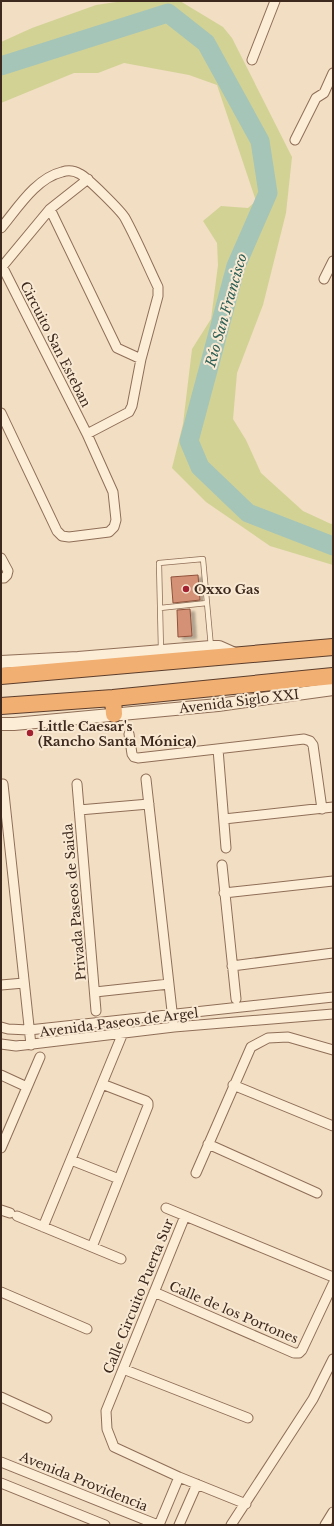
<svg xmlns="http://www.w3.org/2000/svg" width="334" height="1526" font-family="'Libre Baskerville',serif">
  <defs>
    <filter id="shadow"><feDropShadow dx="4.5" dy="2.5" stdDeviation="1" flood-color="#0004"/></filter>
  </defs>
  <rect width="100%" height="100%" fill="#f2dec3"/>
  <path fill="#d2d295" d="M123 1H180L223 27 232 38 292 157 286 213 263 305 237 373 233 419 246 440 261 473 303 511 331 524 333 523V565L270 546 206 502 172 468 183 424 192 349 211 319 218 265 217 243 203 221 221 206 248 208 256 201 217 85 189 75 124 63 98 73H74L1 103V42L32 28 96 5Z"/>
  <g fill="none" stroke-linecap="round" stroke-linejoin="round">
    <path stroke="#a5c5b8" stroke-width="19" d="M1 66 168 13 206 43 260 141 268 193 236 266 189 441 200 467 248 513 333 546"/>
  </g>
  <path fill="#d49175" stroke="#90523b" filter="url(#shadow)" d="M198 575 200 600 173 603 171 577Z
    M190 609 192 636 178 637 177 610Z"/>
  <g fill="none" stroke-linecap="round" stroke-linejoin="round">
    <defs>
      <path id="service" d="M160 608 207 603
        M161 651 159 563 203 559 211 647"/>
      <path id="minor" d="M252 60 275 1
        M324 93 333 73
        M295 140 316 98 324 93
        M50 209 117 348 141 359
        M1 228C17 209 36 178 62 172 68 170 75 171 80 174 88 178 121 211 125 218 137 240 147 264 158 287V296L141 359 132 406 129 412 87 434
        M1 264 87 434 113 492 116 520 114 527 109 532 69 537 62 536 57 531 1 413
        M1 268 50 209 88 179
        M324 279 333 261
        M1 558 8 571 7 575 4 578H1
        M129 734 132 754 134 757 138 758 304 739 310 741 313 745 322 809
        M218 749 226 848
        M146 779 173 1020
        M3 784 31 1045
        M77 784 96 1011
        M79 810 149 804
        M224 819 333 807
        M222 865 236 999
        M224 893 333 881
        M232 966 333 953
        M1 985 24 983
        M95 992 169 984
        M1 1027 8 1029 29 1030 333 997
        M1 1044 16 1046 174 1027 333 1014
        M1 1075 27 1087
        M233 1085 333 1126
        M208 1144 317 1193
        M1 1148 40 1057
        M71 1160 119 1179
        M196 1173 251 1047 268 1038 288 1037 333 1050
        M166 1208 333 1277
        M1 1210 10 1213
        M17 1216 121 1259
        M185 1216 106 1411 107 1429 114 1447 179 1477 246 1504
        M43 1227 125 1028
        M92 1247 148 1106V1103L146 1101 102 1084
        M1 1292 87 1329
        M154 1292 294 1353H299L302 1350 333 1284
        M123 1369 248 1418
        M1 1397 47 1418
        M1 1462 158 1525
        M1 1483 105 1525
        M159 1525 179 1477
        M179 1525 197 1484
        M231 1525 313 1399 333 1359
        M325 1525 333 1512"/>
      <path id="tertiary" d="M1 662 78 658 211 647H219L237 655
        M1 724H14L218 705 333 689"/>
      <path id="trunk" d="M1 676 333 647
        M113 698 114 714
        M1 706 113 698 333 676"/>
    </defs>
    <use href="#service" stroke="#8f6e57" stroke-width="6"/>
    <use href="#minor" stroke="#8f6e57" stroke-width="11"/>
    <use href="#tertiary" stroke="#8f6e57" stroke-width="14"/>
    <use href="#trunk" stroke="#5c3d2c" stroke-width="18"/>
    <use href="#service" stroke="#fcedd7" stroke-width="4.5"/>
    <use href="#minor" stroke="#fcedd7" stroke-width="9"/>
    <use href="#tertiary" stroke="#fcedd7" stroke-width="12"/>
    <use href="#trunk" stroke="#f1b072" stroke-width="16"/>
  </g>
  <g fill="#a42132" stroke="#f9e9d3" stroke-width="1.5">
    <circle cx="186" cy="589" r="4"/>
    <circle cx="30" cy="733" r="4"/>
  </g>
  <g text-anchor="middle" stroke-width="4" stroke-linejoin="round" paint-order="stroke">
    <g font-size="13" fill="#3d291d" stroke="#f9e9d3">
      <text transform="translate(56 344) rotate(63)" y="5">Circuito San Esteban</text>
      <text transform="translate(239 701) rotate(-7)" y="5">Avenida Siglo XXI</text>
      <text transform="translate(74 902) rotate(-95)" y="5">Privada Paseos de Saida</text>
      <text transform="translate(119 1022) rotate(-7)" y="5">Avenida Paseos de Argel</text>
      <text transform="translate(138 1296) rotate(-68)" y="5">Calle Circuito Puerta Sur</text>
      <text transform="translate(234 1312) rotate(23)" y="5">Calle de los Portones</text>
      <text transform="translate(84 1481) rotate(22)" y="5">Avenida Providencia</text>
    </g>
    <g font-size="13" font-weight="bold" fill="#3d291d" stroke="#f9e9d3" text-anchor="start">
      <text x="194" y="594">Oxxo Gas</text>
      <text x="38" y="731">Little Caesar's<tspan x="38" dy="15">(Rancho Santa Mónica)</tspan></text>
    </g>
    <g font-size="14" font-style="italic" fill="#2b5e55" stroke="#f9e9d3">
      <text transform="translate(226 310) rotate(-74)" y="5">Río San Francisco</text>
    </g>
  </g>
  <rect width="334" height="1526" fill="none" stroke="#3d291d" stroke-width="4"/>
</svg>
